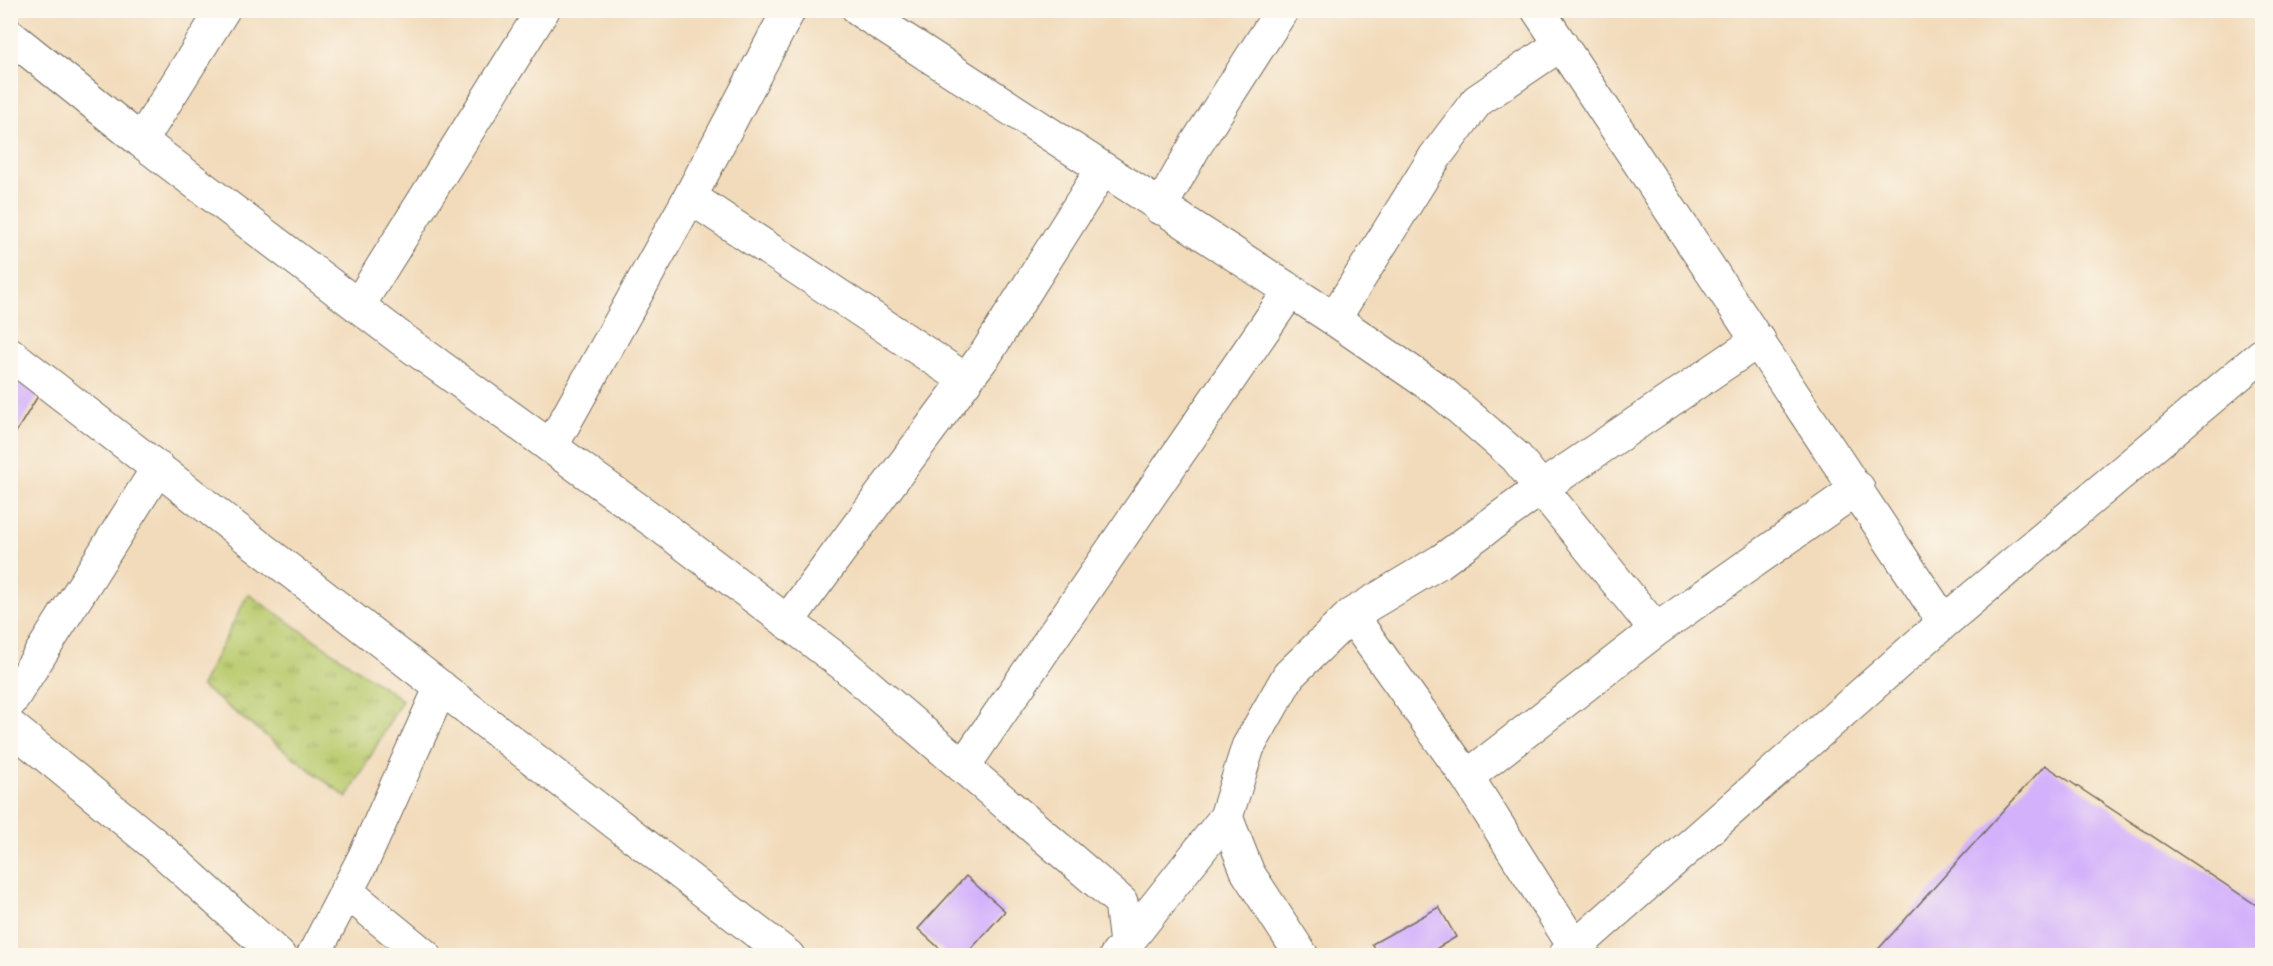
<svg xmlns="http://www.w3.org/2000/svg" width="2273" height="966" font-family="'IM FELL Double Pica',serif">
  <defs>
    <pattern id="grass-tufts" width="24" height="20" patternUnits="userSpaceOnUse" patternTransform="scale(1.5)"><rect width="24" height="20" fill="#b9ca6d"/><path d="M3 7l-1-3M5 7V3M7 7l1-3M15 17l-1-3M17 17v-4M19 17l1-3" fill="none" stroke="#97a45a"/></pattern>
  </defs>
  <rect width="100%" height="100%" fill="#fbf7ec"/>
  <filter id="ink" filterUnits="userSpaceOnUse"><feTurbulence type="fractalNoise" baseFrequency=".0167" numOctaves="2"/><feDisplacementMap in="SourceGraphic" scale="12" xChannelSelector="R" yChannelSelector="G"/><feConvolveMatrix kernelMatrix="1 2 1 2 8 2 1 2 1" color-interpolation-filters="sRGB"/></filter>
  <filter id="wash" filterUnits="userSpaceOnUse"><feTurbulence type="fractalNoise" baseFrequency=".008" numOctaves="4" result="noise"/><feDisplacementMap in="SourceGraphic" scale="24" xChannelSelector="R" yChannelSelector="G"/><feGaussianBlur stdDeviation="1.35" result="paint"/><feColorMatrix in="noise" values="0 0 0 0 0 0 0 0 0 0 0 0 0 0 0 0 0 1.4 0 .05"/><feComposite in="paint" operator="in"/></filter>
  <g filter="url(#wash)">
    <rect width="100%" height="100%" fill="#f2dbbb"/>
    <path fill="url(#grass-tufts)" stroke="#727a4c" stroke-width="1.5" d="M248 594 402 700 347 798 201 686Z"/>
    <g id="blocks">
      <path fill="#d3b1fb" d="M10 374 41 391 10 442Z
        M2045 765 2262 909V956H1872Z
        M966 876 1005 911 965 956H948L918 929Z
        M1439 907 1456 937 1424 956H1379L1372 944Z"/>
    </g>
  </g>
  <g filter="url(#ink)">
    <use href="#blocks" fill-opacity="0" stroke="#71695d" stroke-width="1.5"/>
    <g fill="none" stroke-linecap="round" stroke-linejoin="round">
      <defs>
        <path id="minor" d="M859 10 1334 319 1442 393 1516 457 1656 630
          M1538 10 1944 622
          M10 36 141 141 403 340 662 527 843 664 1121 902 1126 944 1116 956
          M141 141 223 10
          M690 197 966 380
          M1160 208 1195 146 1282 10
          M358 306 543 10
          M1334 319 1435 157 1477 101 1561 44
          M10 354 788 956
          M551 447 690 197 789 10
          M1351 615 1467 777 1574 946
          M787 622 987 352 1102 170
          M10 702 158 468
          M10 726 159 848 279 956
          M963 767 1290 291
          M1467 777 1656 630 1858 488
          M346 891 425 956
          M1126 944 1226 817
          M313 956 365 856 441 687
          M1302 956 1248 873 1226 817 1248 747 1289 675 1351 615 1441 561 1541 488 1759 340
          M1565 956 1944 622 2262 355"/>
      </defs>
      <use href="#minor" stroke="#71695d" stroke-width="35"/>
      <use href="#minor" stroke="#fff" stroke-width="33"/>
    </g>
  </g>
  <rect width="2273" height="966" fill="none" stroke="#fbf7ec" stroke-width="36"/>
</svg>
